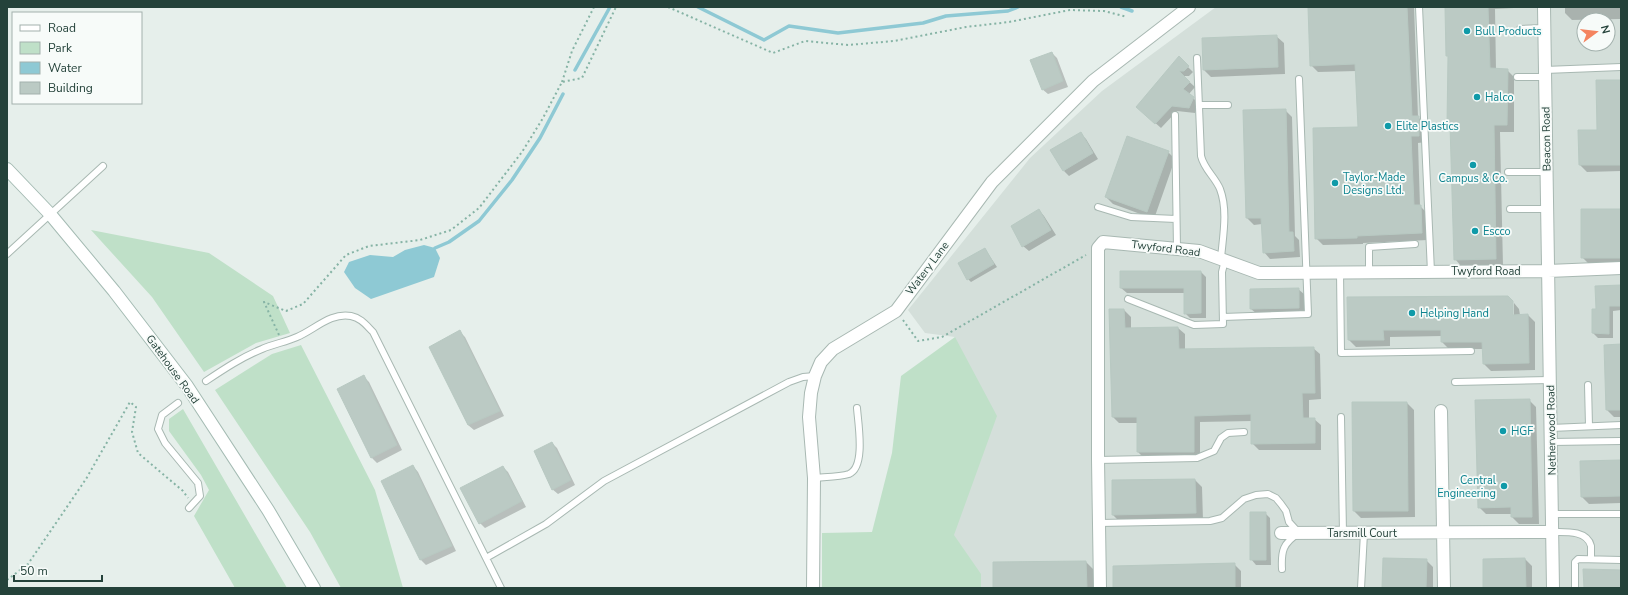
<svg xmlns="http://www.w3.org/2000/svg" width="1628" height="595" font-family="'Nunito Sans',sans-serif">
  <rect width="100%" height="100%" fill="#e6efeb"/>
  <path fill="#d4dfda" fill-rule="evenodd" d="M1216 7H1621V588H981L980 574 954 536 955 337 925 333 908 310 1030 158 1102 91ZM1584 20H1608V44H1584Z"/>
  <path fill="#bfe0c8" d="M91 230 209 253 273 296 290 333 256 343 204 372 152 297Z
    M955 337 997 416 954 535 981 574V588H822V533L872 532 892 453 901 376Z
    M301 345 375 490 403 588H341L310 532 215 390 272 354Z
    M183 409 287 588H235L194 516 209 490 201 475 169 431V419Z"/>
  <path fill="#8ec9d4" d="M424 245 435 248 440 258 434 277 371 299 355 288 344 272 349 262 370 255 393 257 405 250Z"/>
  <path fill="#0003" d="M1309 7H1414L1418 117 1425 124 1426 142 1418 143 1420 206 1427 213 1428 240 1363 243V244L1323 245 1316 238 1359 128 1357 71 1318 72 1311 65Z
    M1446 7H1514V8L1495 9 1496 70H1507L1514 77V132H1500L1503 266 1462 267 1455 259 1451 127 1448 124 1449 57 1447 55Z
    M1565 7H1621V19L1572 20 1565 13Z
    M1276 36 1284 43 1285 74 1211 77 1204 70Z
    M1052 53 1057 58 1068 87 1048 94 1042 89Z
    M1179 58 1193 72 1189 76H1183L1195 87 1189 94 1198 103 1195 113 1177 111 1161 128 1143 112Z
    M1621 81V171L1587 172 1580 165 1598 131Z
    M1285 110 1292 117 1295 236 1299 240 1300 257 1270 259 1264 252 1262 224 1254 225 1247 218Z
    M1081 134 1086 139 1098 159 1069 176 1064 171Z
    M1168 152 1175 159 1154 219 1113 204 1106 197Z
    M1039 210 1044 216 1056 235 1029 251 1023 246Z
    M1621 210V265L1589 264 1582 257Z
    M985 249 997 267 971 282 968 279Z
    M1121 272H1201L1206 277V318H1190L1185 313V293H1127L1121 288Z
    M1621 286V310L1613 311V338H1598L1593 333 1597 310Z
    M1298 289 1304 294V313L1257 314 1251 309Z
    M1507 297 1513 302H1512V320H1514V303L1519 309 1520 315H1528L1535 322V370L1491 371 1484 364 1483 349H1449L1442 342V336L1390 337V346L1356 347 1349 340 1348 298Z
    M1124 310 1131 317V329L1178 328 1185 334V350L1313 348 1320 354 1321 399 1309 400V419H1314L1321 425V450H1259L1252 443V421L1200 422V458L1145 459 1138 452V423H1119L1113 417Z
    M460 332 465 337 504 416 474 430 468 425 430 347Z
    M1621 345V417H1614L1607 410Z
    M364 377 369 382 402 450 377 463 372 458 338 389Z
    M1529 400 1536 407 1539 524H1519L1512 517V514H1486L1479 507Z
    M1407 403 1414 410 1415 517 1361 518 1354 511Z
    M552 443 557 448 575 485 558 494 552 489Z
    M1621 461V503L1589 504 1582 497Z
    M413 466 418 472 456 551 426 565 421 560 383 482Z
    M503 467 508 472 526 507 485 528 480 523Z
    M1195 480 1202 487 1203 520 1120 522 1113 515Z
    M1265 513 1270 518 1271 565H1256L1251 559Z
    M1525 559 1532 566V588H1484Z
    M1426 560 1433 567V588H1383Z
    M1086 562 1093 569V588H994Z
    M1234 564 1241 571V588H1114Z"/>
  <g fill="none" stroke-linecap="round" stroke-linejoin="round">
    <path stroke="#8ec9d4" stroke-width="3.5" d="M698 7 764 40 789 26 838 33 923 23 946 16 1008 11 1018 7
      M1121 7 1132 11
      M575 70 610 7
      M435 248 449 242 479 221 512 180 540 138 563 94"/>
  </g>
  <path fill="#bbcac4" stroke="#b8c9c2" d="M1308 7H1407L1412 116H1419V136H1411L1414 205H1421L1422 233 1357 236V238L1315 239 1313 128 1358 127 1355 64 1310 66Z
    M1445 7H1488L1490 68 1508 69 1507 125H1494L1496 259 1454 260 1450 125H1447L1448 56H1446Z
    M1277 35 1278 67 1203 70 1202 38Z
    M1052 52 1063 81 1042 90 1030 60Z
    M1179 56 1189 66 1184 71H1179L1190 82 1183 89 1194 97 1189 108 1172 106 1155 124 1136 107Z
    M1596 80H1621V165H1579L1578 130H1597Z
    M1286 109 1289 232H1293L1294 251 1263 253 1261 218H1246L1243 110Z
    M1081 132 1093 153 1063 171 1050 150Z
    M1127 136 1169 151 1147 212 1105 197Z
    M1039 209 1051 230 1022 247 1011 226Z
    M1581 209H1621V258H1581Z
    M985 248 994 264 967 280 958 263Z
    M1120 271H1201V313L1184 314V288H1120Z
    M1621 285V306H1609V334L1592 333V309H1596L1595 286Z
    M1299 288V308L1250 309V289Z
    M1508 296 1513 301V315L1528 314 1529 363 1483 364 1482 342H1441V330H1383L1384 340H1348L1347 297Z
    M1109 309H1124L1125 328 1178 327 1179 349 1314 347 1315 393H1302L1303 418H1315V443L1251 444V414L1194 416V452H1137V417H1112Z
    M460 330 500 411 468 425 429 347Z
    M1621 344V410H1606L1604 345Z
    M364 375 397 445 371 458 337 389Z
    M1530 399 1532 517H1511V507L1478 508 1475 400Z
    M1352 402H1407L1408 511H1353Z
    M552 442 571 480 552 490 534 451Z
    M1621 460V496L1581 497 1580 461Z
    M413 465 452 546 420 560 381 481Z
    M503 466 522 501 479 524 460 488Z
    M1195 479 1196 513 1112 515V480Z
    M1250 512H1266V560H1250Z
    M1383 558 1427 559 1426 588H1382Z
    M1525 558 1526 588H1483V559Z
    M1086 561 1087 588H993V562Z
    M1235 563V588H1113V566Z
    M1583 569 1621 570V588H1584Z"/>
  <g fill="none" stroke-linecap="round" stroke-linejoin="round">
    <defs>
      <path id="lane" d="M1419 7 1431 272
        M1520 29 1544 28
        M1197 58 1201 156C1204 169 1215 177 1220 189 1228 210 1223 236 1221 258
        M1545 70 1621 67
        M1517 77H1545
        M1199 105H1228
        M1175 115 1177 249
        M1508 172H1547
        M1098 207 1131 217 1176 219
        M1510 209H1547
        M7 254 103 166
        M1340 272 1341 353 1471 351
        M1369 272V247L1415 244
        M1128 299 1194 325 1223 324 1222 272 1225 260
        M1223 317 1308 314 1299 79
        M206 381C224 369 242 357 262 349 273 344 286 342 297 337 314 330 331 312 351 316 361 318 366 325 373 332L501 588
        M1455 382 1550 380
        M1588 385 1589 426
        M178 403 162 415 158 429 165 443 198 483 200 496 189 508
        M1341 417 1343 533
        M1551 428 1621 425
        M1551 442 1621 441
        M1098 460 1197 458 1214 451 1221 438 1228 433 1244 432
        M814 478C824 477 840 477 849 474 866 467 858 423 857 408
        M1552 514H1621
        M1099 523 1210 521 1222 518 1244 499 1256 495 1268 494 1276 498 1281 504 1286 511 1289 522 1299 533C1283 543 1281 551 1282 569
        M1552 532C1565 532 1587 530 1591 546 1591 550 1591 555 1591 559
        M486 558 546 524 604 481 789 382 803 377 815 376
        M1361 588 1364 533
        M1575 588V562L1578 559 1621 560"/>
      <path id="street" d="M1544 7 1553 588
        M1441 411 1444 588
        M1281 533 1552 532
        M813 588 814 478 809 417 811 393 815 376 821 362 833 349 896 311 992 182 1093 81 1189 7
        M1100 588 1098 460V248L1103 242 1199 251 1259 273 1548 271 1621 268"/>
      <path id="secondary" d="M7 169 50 214 114 291 187 386 268 510 314 588"/>
    </defs>
    <use href="#lane" stroke="#a8b8b2" stroke-width="8"/>
    <use href="#street" stroke="#a8b8b2" stroke-width="14"/>
    <use href="#secondary" stroke="#a4bbb3" stroke-width="14"/>
    <path stroke="#86b3a5" stroke-width="2" stroke-dasharray="2 3" stroke-linecap="butt" d="M668 7 773 53 805 41 848 45 894 41 966 27 1009 22 1070 10 1104 11 1127 17
      M562 82 572 51 594 7
      M903 320 918 341 942 337 1086 255
      M279 335 264 302 286 311 303 304 346 255 369 246 420 240 451 230 479 208 522 152 543 118 562 82 582 78 616 7
      M7 580 28 564 86 479 130 402 136 407 132 432 138 453 183 491 188 498"/>
    <use href="#lane" stroke="#fff" stroke-width="6"/>
    <use href="#street" stroke="#fff" stroke-width="12"/>
    <use href="#secondary" stroke="#fff" stroke-width="12"/>
  </g>
  <g fill="#0f9aa8" stroke="#f7fbf9" stroke-width="1.5">
    <circle cx="1467" cy="31" r="4"/>
    <circle cx="1477" cy="97" r="4"/>
    <circle cx="1388" cy="126" r="4"/>
    <circle cx="1473" cy="165" r="4"/>
    <circle cx="1335" cy="183" r="4"/>
    <circle cx="1475" cy="231" r="4"/>
    <circle cx="1412" cy="313" r="4"/>
    <circle cx="1503" cy="431" r="4"/>
    <circle cx="1504" cy="486" r="4"/>
  </g>
  <g text-anchor="middle" stroke-width="3.5" stroke-linejoin="round" paint-order="stroke">
    <g font-size="11" fill="#0d838f" stroke="#f7fbf9" text-anchor="start">
      <text x="1475" y="35">Bull Products</text>
      <text x="1485" y="101">Halco</text>
      <text x="1396" y="130">Elite Plastics</text>
      <text x="1343" y="181">Taylor-Made<tspan x="1343" dy="13">Designs Ltd.</tspan></text>
      <text x="1473" y="182" text-anchor="middle">Campus &amp; Co.</text>
      <text x="1483" y="235">Escco</text>
      <text x="1420" y="317">Helping Hand</text>
      <text x="1511" y="435">HGF</text>
      <text x="1496" y="484" text-anchor="end">Central<tspan x="1496" dy="13">Engineering</tspan></text>
    </g>
    <g font-size="11" fill="#24423a" stroke="#f7fbf9">
      <text transform="translate(1546 139) rotate(-91)" y="4">Beacon Road</text>
      <text transform="translate(1166 248) rotate(7)" y="4">Twyford Road</text>
      <text transform="translate(927 268) rotate(-53)" y="4">Watery Lane</text>
      <text x="1486" y="275">Twyford Road</text>
      <text transform="translate(173 369) rotate(54)" y="4">Gatehouse Road</text>
      <text transform="translate(1551 430) rotate(-91)" y="4">Netherwood Road</text>
      <text x="1362" y="537">Tarsmill Court</text>
    </g>
  </g>
  <rect width="1628" height="595" fill="none" stroke="#24423a" stroke-width="16"/>
  <rect x="12" y="12" width="130" height="92" fill="#f7fbf9" stroke="#a3b1ad"/>
  <rect x="20" y="25" width="20" height="6" fill="#ffffff" stroke="#a3b1ad"/>
  <text x="48" y="32" font-size="12" fill="#24423a">Road</text>
  <rect x="20" y="42" width="20" height="12" fill="#bfe0c8" stroke="#a3b1ad"/>
  <text x="48" y="52" font-size="12" fill="#24423a">Park</text>
  <rect x="20" y="62" width="20" height="12" fill="#8ec9d4" stroke="#a3b1ad"/>
  <text x="48" y="72" font-size="12" fill="#24423a">Water</text>
  <rect x="20" y="82" width="20" height="12" fill="#bbcac4" stroke="#a3b1ad"/>
  <text x="48" y="92" font-size="12" fill="#24423a">Building</text>
  <g transform="translate(1596 32) rotate(75)"><circle r="19" fill="#f7fbf9" stroke="#a3b1ad"/>
  <path d="M0-3L7 15L0 10L-7 15Z" fill="#f4845f"/>
  <text y="-6" font-size="11" font-weight="bold" text-anchor="middle" fill="#24423a">N</text>
  </g>
  <path d="M14 575v6h88v-6" fill="none" stroke="#24423a" stroke-width="2"/>
  <text x="20" y="575" font-size="12" fill="#24423a" stroke="#f7fbf9" stroke-width="3" paint-order="stroke">50 m</text>
</svg>
